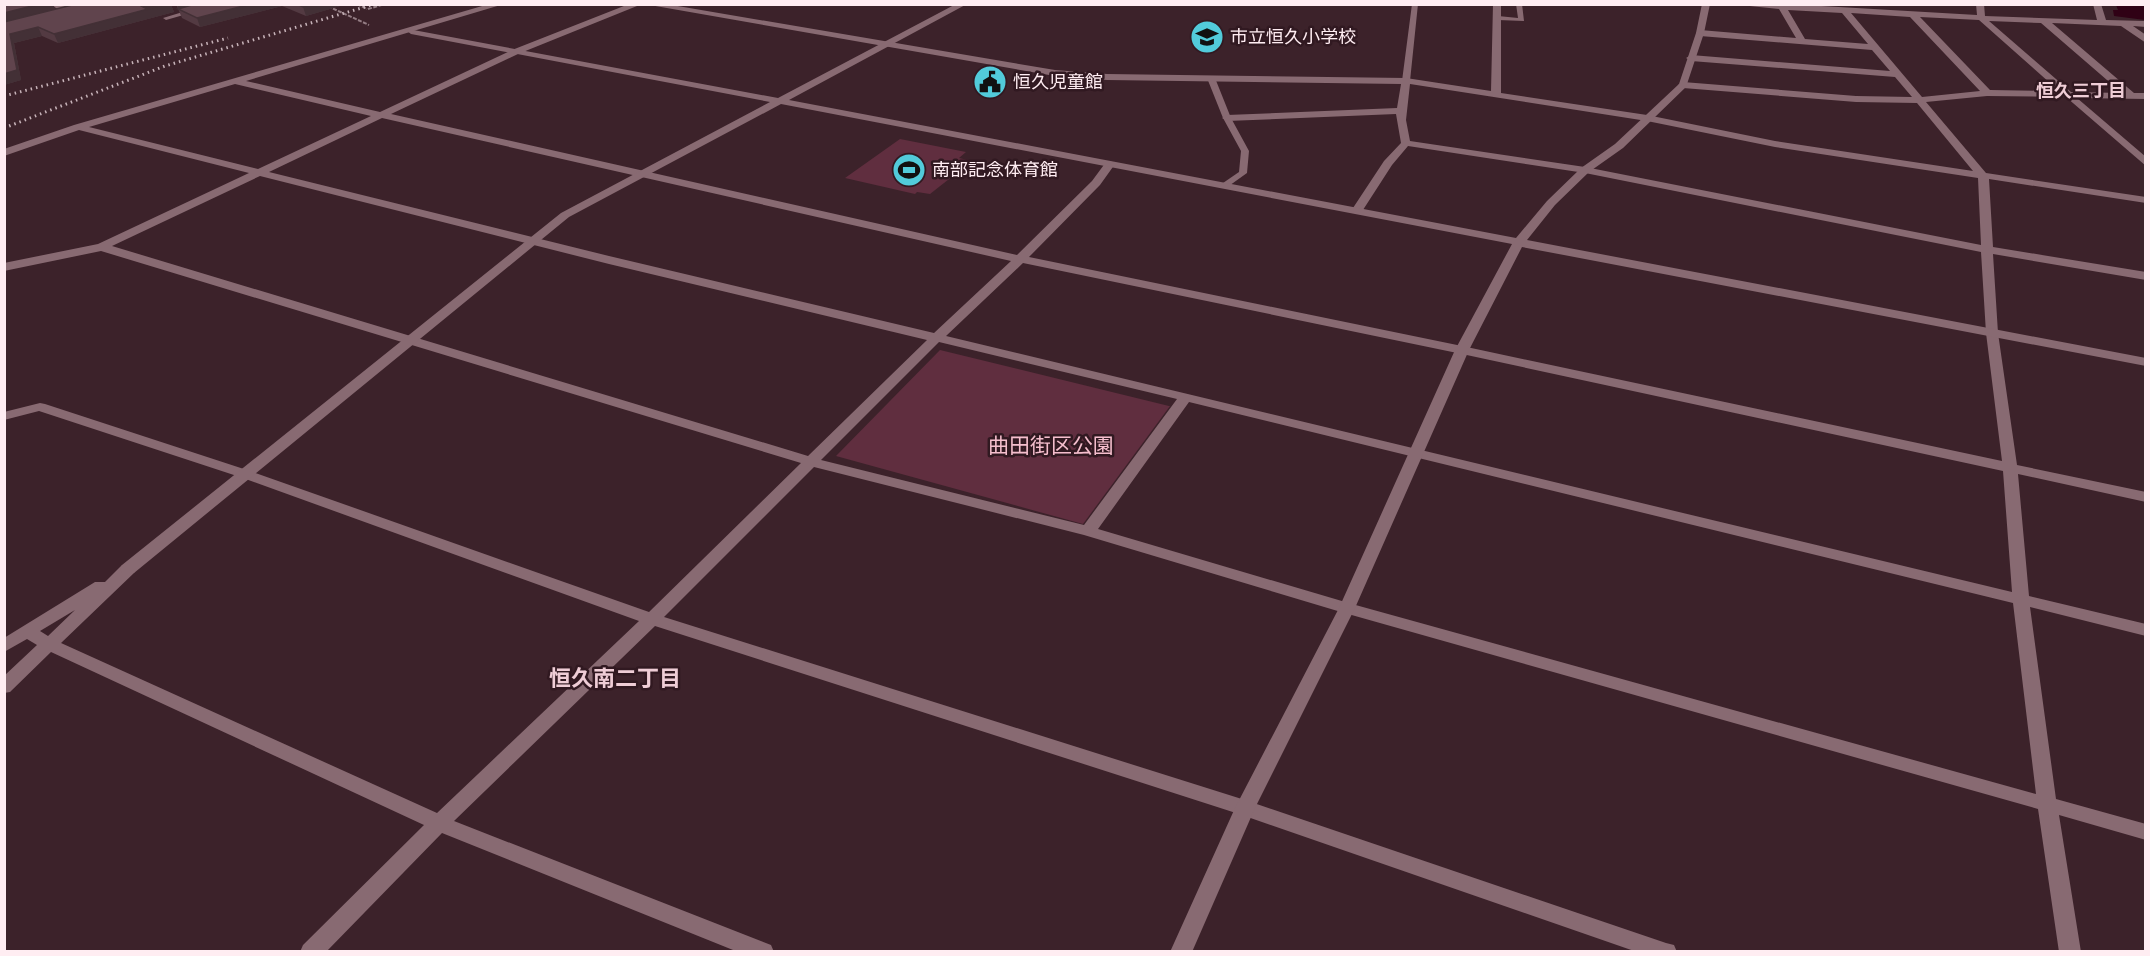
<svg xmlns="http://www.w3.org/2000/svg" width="2150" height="956" font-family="'DM Sans','Noto Sans JP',sans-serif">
  <rect width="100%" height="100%" fill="#3c222a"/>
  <path fill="#602e3f" d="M900 139 966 152 959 158 972 161 930 194 917 192 915 194 845 178Z
    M940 350 1169 406H1170L1083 524 836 456Z"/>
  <path fill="#300115" d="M2116 5H2145V20L2114 16 2113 10H2118Z"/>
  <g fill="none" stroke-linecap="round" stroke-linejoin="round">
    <path stroke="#937c83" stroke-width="2" stroke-dasharray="4 1.5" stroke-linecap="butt" d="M323 4 369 25
      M357 4 367 9
      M368 9 385 4"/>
    <path fill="#886a72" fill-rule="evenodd" d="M209 4H222L166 20 163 18Z
      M1412 4H1418L1410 81 1406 83 1402 81Z
      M1516 4H1522L1524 21 1498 20 1495 18 1498 16 1518 18Z
      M1208 76 1215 78 1231 118 1249 151 1247 173 1226 188 1222 185 1223 183 1239 172 1241 151 1223 118 1207 78Z"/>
    <path fill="#886a72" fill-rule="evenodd" d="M47 4H60L77 12 70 14Z
      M489 4H504L246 81 380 112 512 50 629 4H642L518 54 391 114 1017 255 1092 181 1106 162 1110 161 1115 164 1100 185 1029 257 1462 346 2002 461 1986 333 1981 252 1585 173 1408 146 1392 165 1361 213 1357 214 1351 211 1384 161 1401 143 1396 114 1227 121 1222 118 1227 115 1397 108 1401 84 1107 80 1055 76 644 4H666L1055 70 1107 74 1406 78 1491 91 1493 4H1501V93L1647 115 1775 141 1973 171 1917 103 1856 102 1683 88 1678 85 1683 82 1856 96 1912 97 1895 77 1691 61 1686 58 1691 55 1890 71 1872 50 1700 36 1696 33 1700 30 1796 38 1779 9 1730 4H1787L1977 15 1976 4H1984L1985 16 2097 20 2093 4H2101L2106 20 2146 21V27L2133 26 2146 35V43L2121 26 2052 23 2134 93H2146V99L2077 98 2146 157V166L2066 97 1987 96 1926 102 1986 173 2146 197V203L1989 179 1993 247 2146 272V280L1993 254 1998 333 2017 465 2146 492V502L2018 474 2029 596 2146 624V636L2030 607 2056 799 2146 824V840L2059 815 2081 952H2059L2038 809 1341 612 1084 535 814 467 664 617 1245 800 1666 943 1674 945 1677 952H1637L1239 814 655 626 454 821 771 945 774 952H738L442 833 326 952H300L303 945 424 825 51 652 10 692 4 693V676L37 645 27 639 4 652V638L95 582H105L122 565H134L136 569 134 573 61 643 437 813 639 621 240 477 39 411 4 420V412L40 403 45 404 250 471 649 612 801 463 101 251 4 271V263L98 244 249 173 79 130 4 156V149L74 125ZM1788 10 1842 13 1868 44 1805 39ZM1851 13 1910 17 1980 91 1922 97ZM1920 17 1979 20 2059 91 1990 90ZM1989 21 2041 23 2122 93 2071 92ZM235 84 371 116 258 169 89 127ZM1410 84 1647 121 1775 147 1978 178 1981 245 1585 167 1410 141 1406 120ZM382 118 1011 261 934 333 609 256 269 172ZM260 176 609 264 927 340 808 456 112 246ZM1023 263 1462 354 2003 471 2012 592 946 336ZM939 342 1177 399 1084 525 821 460ZM1189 402 2013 603 2036 794 1352 604 1098 529ZM75 610 48 636 40 631Z"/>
    <path fill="#886a72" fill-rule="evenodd" d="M956 4H967L789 100 1516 238 1547 201 1581 168 1615 144 1679 84 1696 33 1702 4H1710L1704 33 1686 87 1623 148 1589 172 1555 205 1527 240 2146 358V366L1522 247 1469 350 1355 608 1255 808 1192 952H1170L1235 808 1339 608 1455 350 1512 244 781 104 569 217 134 573H122L120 569 122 565 561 213 770 102 411 34 407 31 408 29 778 98Z"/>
    <path stroke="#c8b4ba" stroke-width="3" stroke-dasharray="1.5 4" stroke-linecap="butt" d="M4 96 228 38
      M4 128 165 66 375 4"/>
  </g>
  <path fill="#533a42" d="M4 4H53L55 10 70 6 66 4H173L171 5 174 12 58 43 42 36 14 43 21 80 4 85Z
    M176 4H347L306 16 282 6 200 27 182 18Z"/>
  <path fill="#433036" d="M40 4H53L56 10 4 23V13Z
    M142 4H173L171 5 174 12 58 43 54 34 141 6Z
    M177 4H200L179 10Z
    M251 4H282V6L200 27 197 18Z
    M313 4H347L306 16 303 7Z
    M38 27 42 36 14 43 21 80 4 85V74L10 34Z"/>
  <path fill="#60444d" stroke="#433036" stroke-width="1.5" d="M4 4H40L4 13Z
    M76 4H142L141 6 147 9 167 4 54 34 38 27 10 34 17 70 4 74V22Z
    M195 4H251L197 18 178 9Z
    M297 4H313L303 7Z"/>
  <defs>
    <symbol id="school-disc" viewBox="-11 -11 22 22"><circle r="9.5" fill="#52cbda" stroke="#311921"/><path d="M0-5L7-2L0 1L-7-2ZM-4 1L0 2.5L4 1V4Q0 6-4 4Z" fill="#111"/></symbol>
    <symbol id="civic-disc" viewBox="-11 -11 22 22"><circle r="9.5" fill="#52cbda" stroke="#311921"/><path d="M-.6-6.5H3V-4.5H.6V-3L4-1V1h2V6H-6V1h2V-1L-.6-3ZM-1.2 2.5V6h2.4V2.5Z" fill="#111"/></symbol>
    <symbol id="stadium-disc" viewBox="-11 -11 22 22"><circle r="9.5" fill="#52cbda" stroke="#311921"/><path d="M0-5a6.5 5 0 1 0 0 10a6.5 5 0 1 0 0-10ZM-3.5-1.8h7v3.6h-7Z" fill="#111"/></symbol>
  </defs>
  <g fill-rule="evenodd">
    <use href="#school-disc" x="1188" y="18" width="38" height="38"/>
    <use href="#civic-disc" x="971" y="63" width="38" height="38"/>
    <use href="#stadium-disc" x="890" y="151" width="38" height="38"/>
  </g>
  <g text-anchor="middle" stroke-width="5" stroke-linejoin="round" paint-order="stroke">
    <g font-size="18" fill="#ffedf2" stroke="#311921" text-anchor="start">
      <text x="1230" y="43">市立恒久小学校</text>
      <text x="1013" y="88">恒久児童館</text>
      <text x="932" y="176">南部記念体育館</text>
    </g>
    <g font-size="18" font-weight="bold" fill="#efcdd6" stroke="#311921">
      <text x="2081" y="97">恒久三丁目</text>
    </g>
    <g font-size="21" fill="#f5becd" stroke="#311921">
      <text x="1051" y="453">曲田街区公園</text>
    </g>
    <g font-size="22" font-weight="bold" fill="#efcdd6" stroke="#311921">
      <text x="615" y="686">恒久南二丁目</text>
    </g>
  </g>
  <rect width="2150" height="956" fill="none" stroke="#ffedf2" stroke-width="12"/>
</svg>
